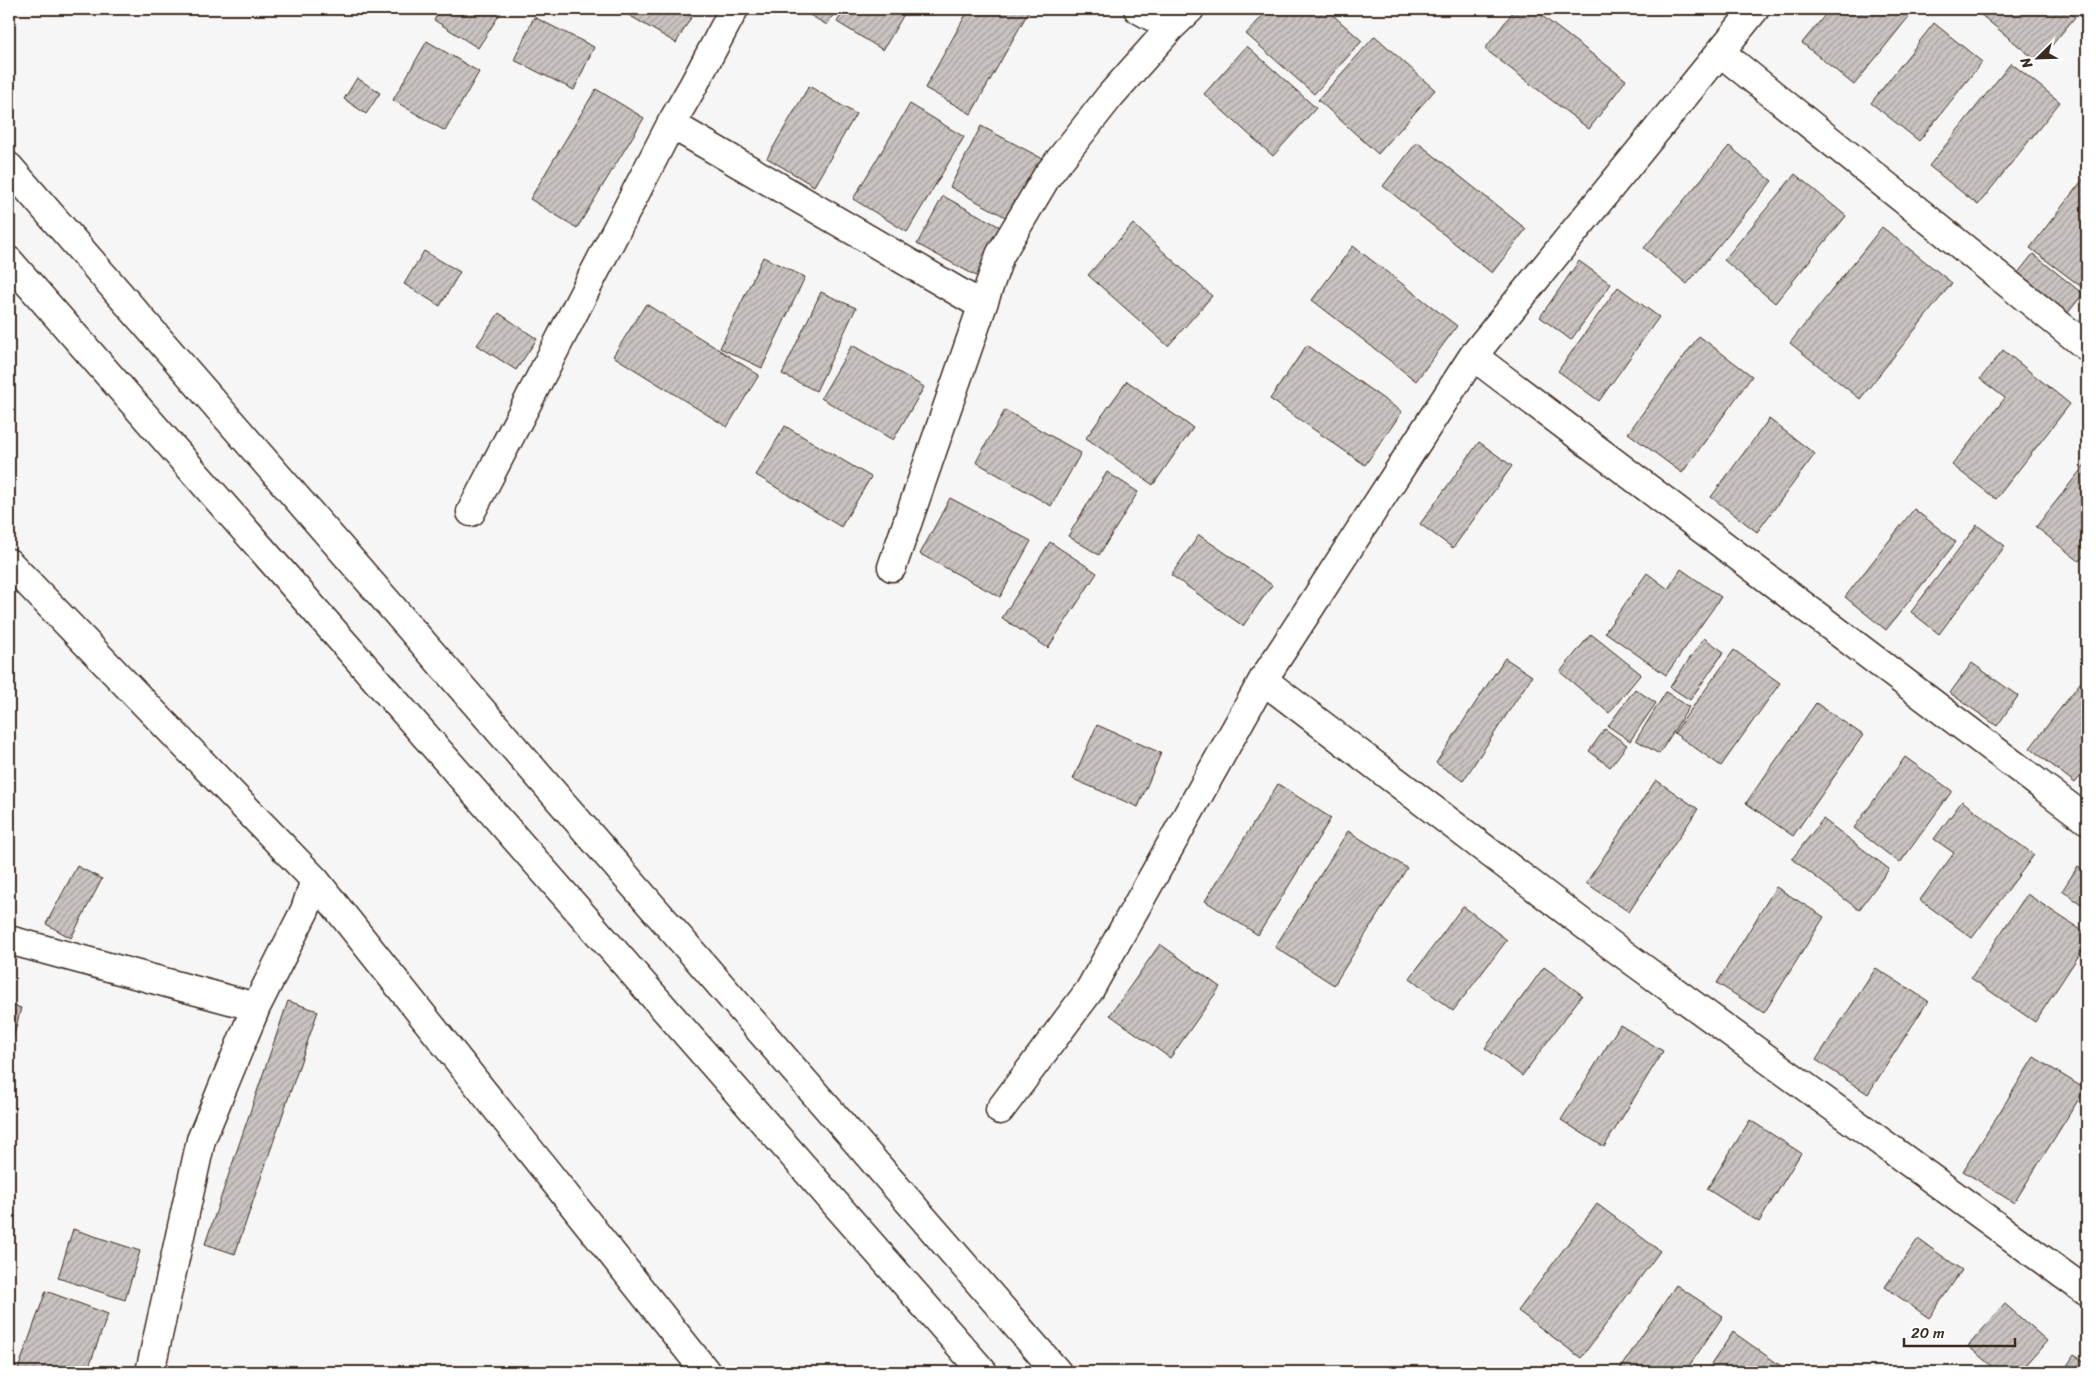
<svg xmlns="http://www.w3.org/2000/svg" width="2096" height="1381" font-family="Sriracha,sans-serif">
  <defs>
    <pattern id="building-hatch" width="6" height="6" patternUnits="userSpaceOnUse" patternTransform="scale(1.25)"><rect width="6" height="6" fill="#c9c3c1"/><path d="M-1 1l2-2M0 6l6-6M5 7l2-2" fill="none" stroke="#a49f9c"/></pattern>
  </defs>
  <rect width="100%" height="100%" fill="#f7f6f6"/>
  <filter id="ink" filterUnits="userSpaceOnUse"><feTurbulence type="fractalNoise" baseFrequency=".02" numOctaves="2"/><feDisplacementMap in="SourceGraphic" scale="10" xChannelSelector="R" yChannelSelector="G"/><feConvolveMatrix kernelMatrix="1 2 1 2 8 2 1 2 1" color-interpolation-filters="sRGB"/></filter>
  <g filter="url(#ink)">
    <path fill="url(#building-hatch)" stroke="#3b2a1e" d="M441 9H503L478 48 434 20Z
      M630 9H696L676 43 627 14Z
      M804 9H837L827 25 803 11Z
      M845 9H907L883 50 837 22Z
      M969 9H1030L971 114 925 88Z
      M1269 9H1326L1362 41 1314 94 1246 34Z
      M1515 9H1533L1626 80 1589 129 1485 49Z
      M1830 9H1915L1854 85 1802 43Z
      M1985 9H2065L2075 17 2038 62 1980 14Z
      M534 17 594 47 574 90 514 60Z
      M1934 23 1982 62 1919 141 1871 103Z
      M1375 36 1435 90 1378 154 1318 100Z
      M427 41 479 72 445 131 393 100Z
      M1247 46 1316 108 1273 156 1204 94Z
      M2011 63 2060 102 1978 205 1929 166Z
      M357 78 380 93 366 114 344 99Z
      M809 86 856 114 814 186 767 158Z
      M596 89 644 118 577 228 530 199Z
      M910 104 964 137 907 232 853 199Z
      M981 126 1045 160 1013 221 950 187Z
      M1417 142 1526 229 1492 273 1383 186Z
      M1729 146 1772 181 1687 284 1644 248Z
      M1795 174 1846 216 1775 303 1724 260Z
      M2087 174V283L2083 288 2030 248Z
      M943 196 1004 229 978 277 917 244Z
      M1133 224 1212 296 1168 346 1088 275Z
      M1882 227 1952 283 1860 399 1790 343Z
      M1353 246 1457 326 1416 381 1312 300Z
      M424 251 460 272 440 306 404 284Z
      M2033 254 2083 294 2067 314 2017 274Z
      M763 257 805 277 762 368 720 348Z
      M1579 261 1611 284 1571 340 1540 317Z
      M1618 287 1659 317 1599 401 1558 371Z
      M821 292 856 308 816 391 782 374Z
      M646 304 759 375 727 427 613 356Z
      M499 313 537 339 516 370 477 345Z
      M1699 336 1752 376 1682 473 1628 433Z
      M852 345 924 387 893 440 821 398Z
      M1307 345 1402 412 1365 465 1270 399Z
      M2003 350 2070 404 1996 499 1952 465 2005 398 1980 379Z
      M1127 381 1193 428 1153 485 1086 438Z
      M1005 410 1081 453 1051 506 976 462Z
      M1769 419 1815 454 1757 532 1711 497Z
      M785 426 871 477 841 527 756 475Z
      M1479 442 1512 466 1453 548 1420 524Z
      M2087 462V552L2079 561 2036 527Z
      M1107 472 1138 492 1099 555 1068 536Z
      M950 498 1031 541 1000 597 920 554Z
      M1914 509 1956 542 1886 630 1845 597Z
      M1977 525 2005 546 1939 634 1911 612Z
      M1199 535 1272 585 1243 626 1171 575Z
      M1050 542 1097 573 1048 648 1002 618Z
      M1681 569 1721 597 1666 675 1605 632 1647 573 1668 589Z
      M1591 634 1641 674 1609 713 1560 672Z
      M1704 638 1724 652 1690 700 1670 687Z
      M1734 650 1780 683 1721 766 1674 733Z
      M1505 658 1532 676 1463 781 1436 763Z
      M1972 663 2018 696 1997 726 1950 693Z
      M2087 674V768L2075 783 2030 748Z
      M1635 689 1656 703 1630 741 1608 726Z
      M1666 692 1689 707 1659 754 1636 740Z
      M1816 703 1863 735 1793 836 1746 803Z
      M1097 725 1161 753 1138 807 1073 779Z
      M1605 729 1627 745 1610 767 1589 751Z
      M1905 757 1952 791 1900 863 1854 828Z
      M1656 780 1698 809 1629 912 1586 883Z
      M1278 784 1331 818 1258 935 1205 901Z
      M1962 801 2034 855 1972 938 1920 900 1954 853 1934 839Z
      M1823 819 1889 869 1859 910 1792 859Z
      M1348 831 1407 868 1334 985 1275 947Z
      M77 866 102 879 71 938 46 924Z
      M2078 866 2087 872V908L2062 891Z
      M1776 887 1824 917 1764 1013 1717 983Z
      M2027 894 2087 934V943L2035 1022 1971 978Z
      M1463 906 1507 940 1453 1011 1410 978Z
      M1160 944 1220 987 1170 1058 1110 1015Z
      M1544 967 1582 995 1522 1076 1485 1048Z
      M1876 968 1928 1001 1868 1094 1816 1060Z
      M288 1001 318 1011 235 1254 205 1244Z
      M9 1004 21 1008 9 1054Z
      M1620 1025 1663 1051 1604 1147 1561 1120Z
      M2034 1057 2085 1089 2014 1203 1963 1171Z
      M1750 1120 1801 1153 1759 1222 1707 1189Z
      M1597 1204 1660 1251 1581 1358 1518 1311Z
      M73 1229 140 1251 125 1300 58 1278Z
      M1918 1239 1962 1270 1929 1318 1885 1287Z
      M1676 1285 1723 1316 1685 1372H1623L1619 1370Z
      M46 1291 108 1314 87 1372H17Z
      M2005 1304 2047 1341 2020 1372H1998L1968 1346Z
      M1733 1332 1781 1366 1777 1372H1706Z
      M2074 1355 2087 1363V1372H2063Z"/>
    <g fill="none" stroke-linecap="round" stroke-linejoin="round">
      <defs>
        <path id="minor" d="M1138 9 1171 27
          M1720 52 2087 347
          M671 124 981 305
          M1473 356 2087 820
          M471 512 671 124 693 86 734 9
          M9 563 315 880 706 1372
          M892 567 1000 255 1047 176 1110 96 1171 27 1190 9
          M1263 680 1611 945 2087 1292
          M9 940 256 1007
          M1000 1110 1089 991 1263 680 1473 356 1755 9
          M150 1372 201 1140 256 1007 305 910 315 880"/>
        <path id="highway" d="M9 167 1057 1372
          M9 261 983 1372"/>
      </defs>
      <use href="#minor" stroke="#3b2a1e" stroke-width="31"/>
      <use href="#highway" stroke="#3b2a1e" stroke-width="31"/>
      <use href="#minor" stroke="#fff" stroke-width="28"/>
      <use href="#highway" stroke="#fff" stroke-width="28"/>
    </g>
  </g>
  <rect width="2096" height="1381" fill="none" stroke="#fff" stroke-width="30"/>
  <rect x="15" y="15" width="2066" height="1351" fill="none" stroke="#3b2a1e" stroke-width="2" filter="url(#ink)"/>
  <g transform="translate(2038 58) rotate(247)" stroke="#ffffff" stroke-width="4" paint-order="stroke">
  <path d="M0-4L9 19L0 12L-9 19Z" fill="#3b2a1e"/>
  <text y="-8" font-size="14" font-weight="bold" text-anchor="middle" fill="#3b2a1e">N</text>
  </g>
  <path d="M1904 1338v8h111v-8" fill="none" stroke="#3b2a1e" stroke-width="2.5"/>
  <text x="1911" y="1338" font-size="15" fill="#3b2a1e" stroke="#ffffff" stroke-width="4" paint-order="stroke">20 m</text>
</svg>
